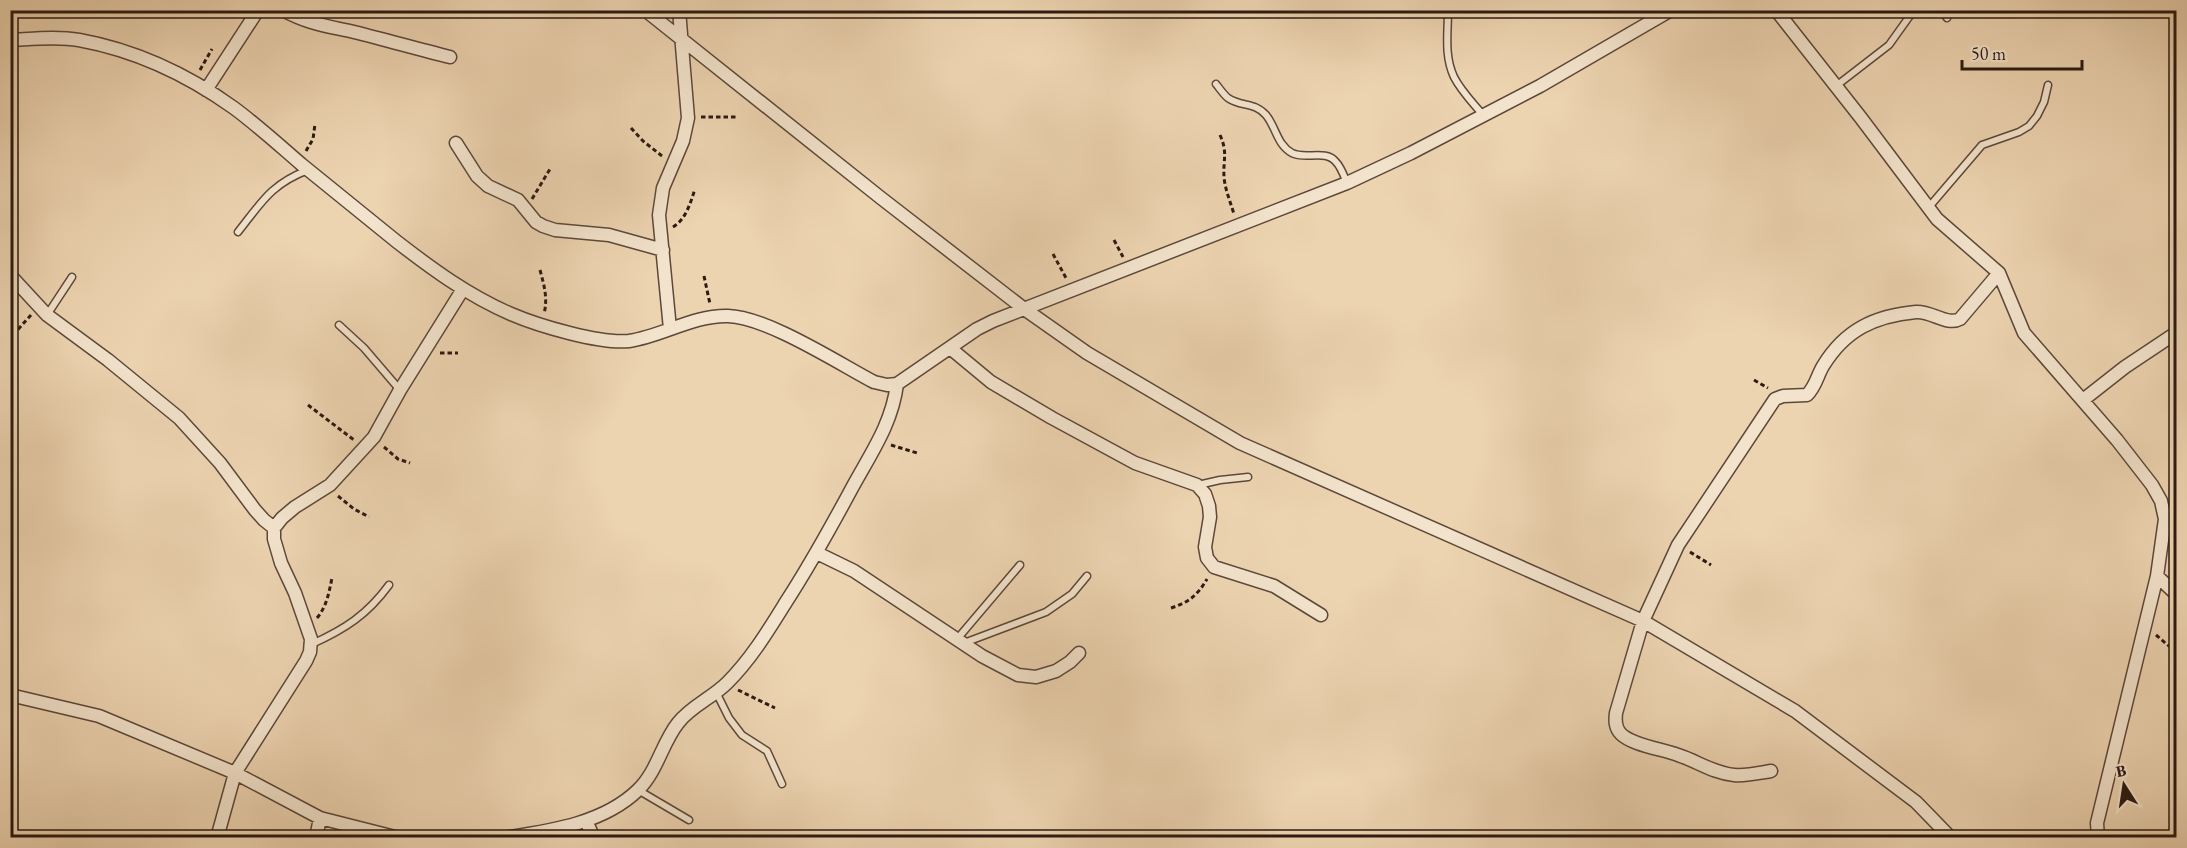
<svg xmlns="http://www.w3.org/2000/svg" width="2187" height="848" font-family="'EB Garamond',serif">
  <rect width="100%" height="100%" fill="#edd4b1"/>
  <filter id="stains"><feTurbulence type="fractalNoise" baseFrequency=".00333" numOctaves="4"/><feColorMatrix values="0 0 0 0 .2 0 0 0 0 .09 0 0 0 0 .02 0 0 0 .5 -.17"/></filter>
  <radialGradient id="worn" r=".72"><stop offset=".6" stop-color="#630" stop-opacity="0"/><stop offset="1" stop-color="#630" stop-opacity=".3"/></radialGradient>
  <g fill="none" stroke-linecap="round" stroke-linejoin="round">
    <defs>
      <path id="service" d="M1448 10C1448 33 1444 56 1454 77 1461 91 1473 103 1483 115
        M1941 10 1947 18
        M1216 84C1220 89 1224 95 1228 98 1241 107 1255 102 1266 115 1276 127 1277 145 1292 153 1305 160 1326 149 1336 162 1341 167 1344 176 1347 183
        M1836 86 1889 45 1914 10
        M1929 207 1982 145 2019 132 2029 126 2037 116 2044 102 2048 85
        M238 232C261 203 271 184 308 170
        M47 315 72 277
        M339 325 364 348 400 390
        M2169 339 2176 348
        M1198 485 1220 480 1248 477
        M958 638 1020 565
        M964 643 1046 612 1072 594 1087 576
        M312 644C345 629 367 615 389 585
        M716 692 729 718 742 735 767 751 782 784
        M638 790 689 820"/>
      <path id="minor" d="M283 10C308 24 328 26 354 32 386 40 418 49 450 57
        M645 10 881 198 1023 308 1087 353 1240 443 1643 621 1795 711 1916 802 1951 838
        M1776 10 1861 118 1937 219 1999 273 2024 333 2117 440 2152 485 2161 501 2165 519 2157 576 2097 823 2098 838
        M10 40C32 39 57 36 79 40 134 50 188 75 234 108 257 125 279 145 301 164 333 190 364 215 396 241 432 269 469 296 511 314 539 326 600 344 629 341 663 336 693 315 728 316 767 317 838 363 874 382L887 385 897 384 977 329 993 321 1347 183 1411 153 1540 86 1671 10
        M206 90 258 10
        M456 143 477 176 488 186 518 200 536 222 543 226 555 230 609 235 663 250
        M10 275 47 315 108 360 179 418 220 463 255 510 264 520 274 528
        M670 329 659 215 663 188 683 141 688 118 679 10
        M950 348 991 382 1052 418 1135 463 1197 485 1205 494 1209 506 1210 517 1205 547 1207 558 1214 567 1274 586 1321 615
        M2083 400 2125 367 2176 333
        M817 553 854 571 982 656 1018 675 1036 677 1056 671 1070 662 1079 653
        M2157 576 2176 594
        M10 695 99 716 235 773 320 818 399 838
        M1771 771C1759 773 1746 776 1734 775 1713 773 1697 761 1678 755 1662 749 1632 745 1621 734 1615 728 1615 721 1616 713L1643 621 1678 545 1775 399 1783 396 1807 395C1816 386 1817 376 1823 366 1845 330 1874 316 1916 312 1932 311 1947 326 1960 319L1999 273
        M586 821 594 838
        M217 838 235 773 306 661 310 652 311 639 295 593 281 563 274 539V528L282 518 295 507 330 485 374 437 400 390 463 289
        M316 838 320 818
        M503 838C549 831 603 824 638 790 657 772 662 743 678 723 691 706 712 698 727 683 751 659 768 631 786 602 810 565 831 527 852 488 871 453 892 424 897 384"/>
    </defs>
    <use href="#service" stroke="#5c483a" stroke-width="9"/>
    <use href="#minor" stroke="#5c483a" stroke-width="15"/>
    <path stroke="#2b1a12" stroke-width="3" stroke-dasharray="4.5 3" stroke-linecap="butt" d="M200 70 212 49
      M701 117H737
      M631 128 643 141 662 156
      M1220 135C1228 153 1223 159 1224 177 1225 189 1230 201 1234 214
      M306 151 313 139 315 124
      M532 199 550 169
      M673 227C686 219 690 204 695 189
      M1114 240 1123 257
      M1053 254 1066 278
      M540 270C544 285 548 298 544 314
      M704 276 710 304
      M13 335 31 315
      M440 353H458
      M1754 380 1768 388
      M308 405 354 440
      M891 445 917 453
      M384 447 398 459 410 463
      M338 496 354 509 369 517
      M1690 552 1711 565
      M1171 608C1189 602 1197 596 1207 579
      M317 618C327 606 329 592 332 578
      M2156 635 2176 652
      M738 690 775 708"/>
    <use href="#service" stroke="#f3e3cc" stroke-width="6"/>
    <use href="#minor" stroke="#f3e3cc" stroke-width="12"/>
  </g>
  <rect width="2187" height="848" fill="none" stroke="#edd4b1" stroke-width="36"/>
  <rect x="12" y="12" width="2163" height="824" fill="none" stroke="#2b1a12" stroke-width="3"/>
  <rect x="18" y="18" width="2151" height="812" fill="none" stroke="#2b1a12" stroke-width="1.5"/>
  <g transform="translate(2124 785) rotate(348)" stroke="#f3e3cc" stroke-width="4.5" paint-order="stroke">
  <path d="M0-4.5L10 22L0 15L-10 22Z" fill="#2b1a12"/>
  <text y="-9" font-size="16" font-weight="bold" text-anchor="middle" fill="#2b1a12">B</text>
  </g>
  <path d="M1962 60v9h120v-9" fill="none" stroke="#2b1a12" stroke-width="3"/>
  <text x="1971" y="60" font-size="18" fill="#2b1a12" stroke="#f3e3cc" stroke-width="4.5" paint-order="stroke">50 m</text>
  <rect width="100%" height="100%" filter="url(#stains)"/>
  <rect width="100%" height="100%" fill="url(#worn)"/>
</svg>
